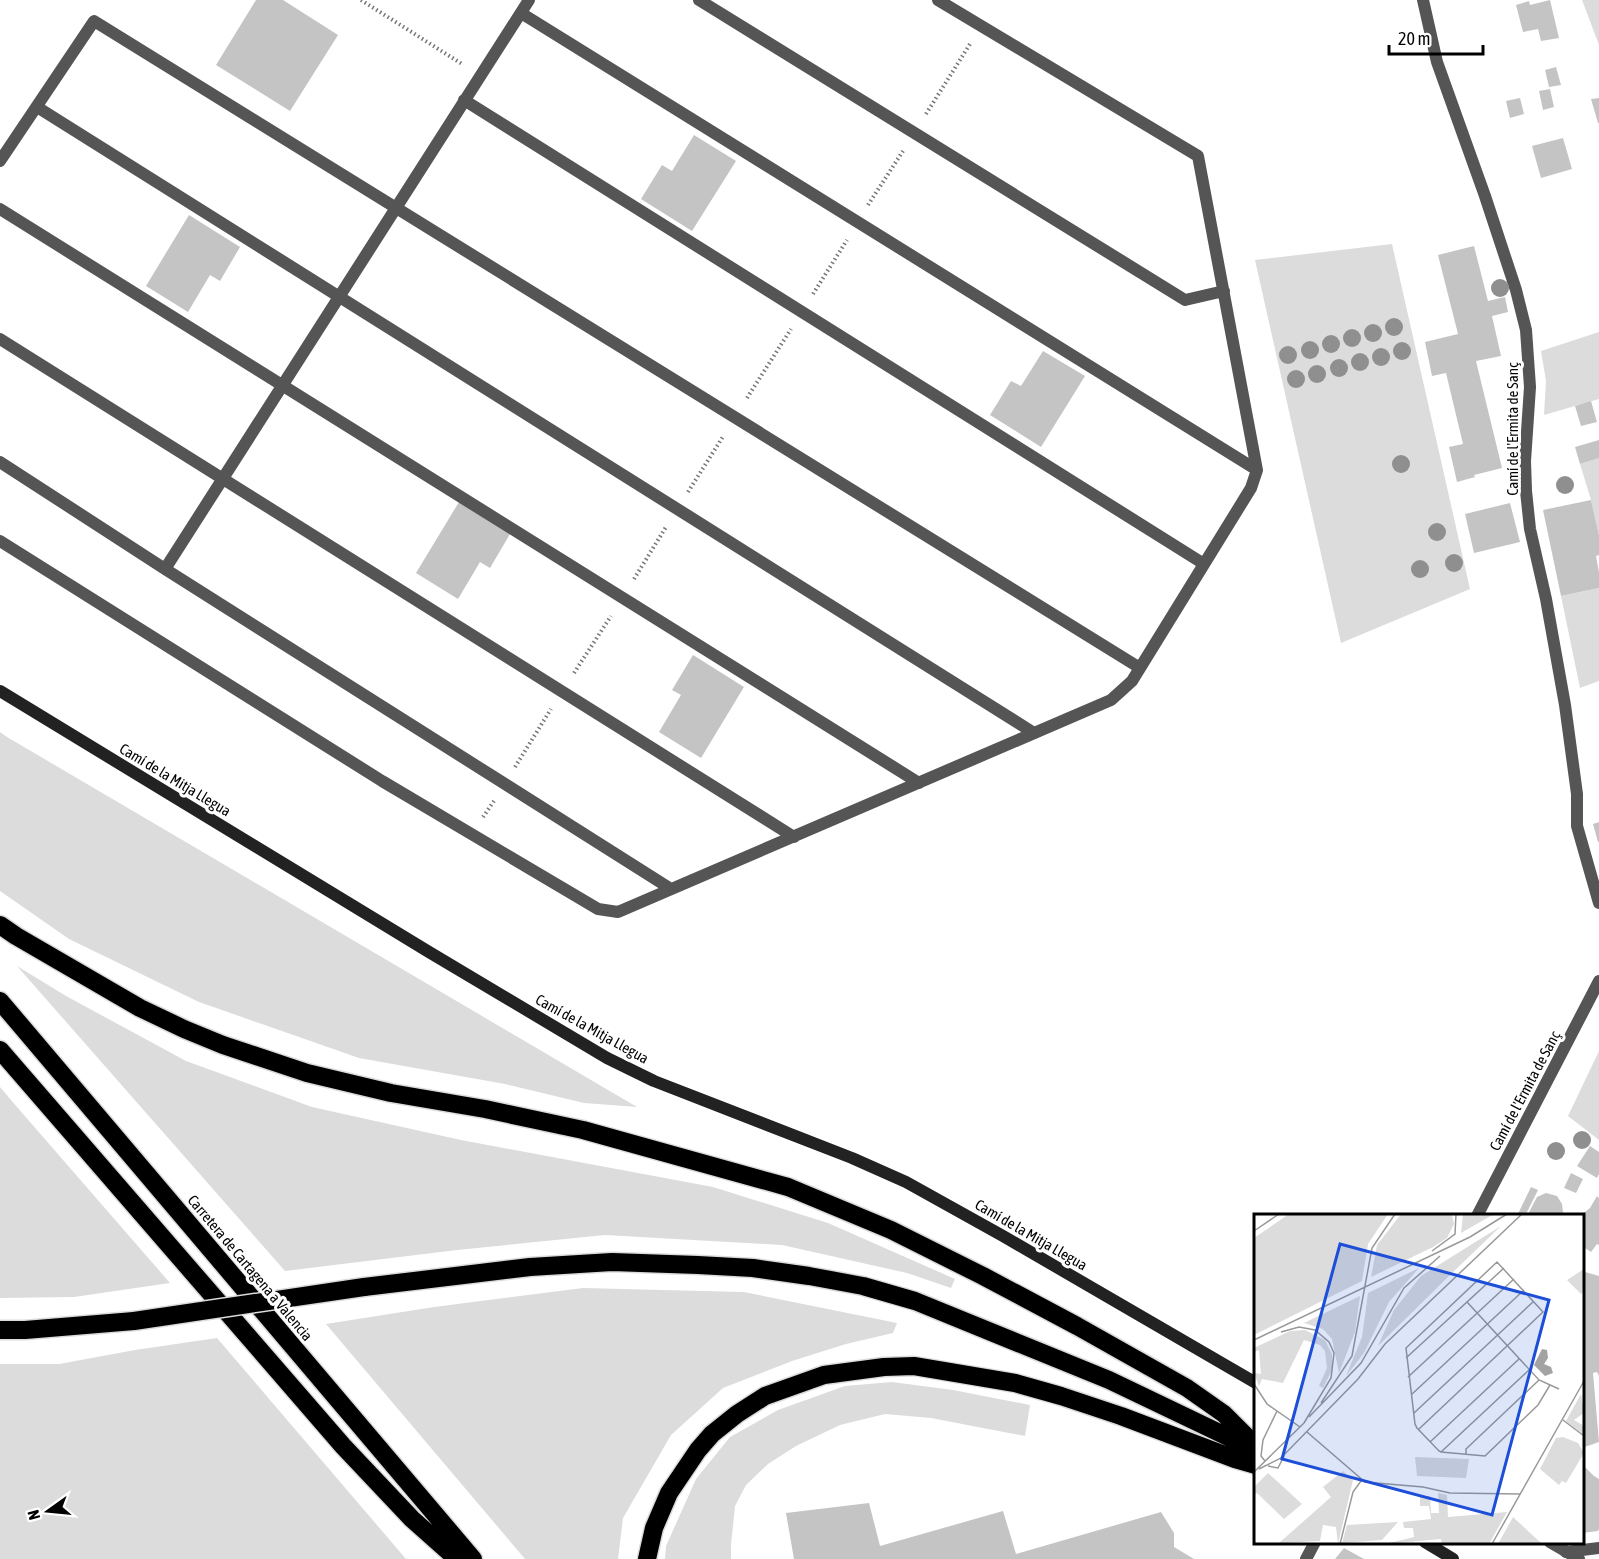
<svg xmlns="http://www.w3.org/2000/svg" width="1599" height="1559" font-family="'Asap Condensed',sans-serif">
  <rect width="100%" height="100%" fill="#fff"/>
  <path fill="#dcdcdc" d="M1582 0H1599V45Z
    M1392 244 1470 589 1341 643 1255 260Z
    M1599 332V399L1544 415 1546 381 1541 351Z
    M1599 458V535L1591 500 1580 464Z
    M1599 588V681L1580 688 1561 596Z
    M0 732 7 737 637 1107 584 1103 505 1084 359 1058 199 1002 69 939 0 891Z
    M17 966 66 996 186 1061 312 1107 461 1140 713 1187 828 1223 955 1279 951 1288 907 1273 782 1245 605 1235 457 1250 285 1271Z
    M1599 1051V1140L1568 1116Z
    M0 1087 17 1107 170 1283 74 1297 0 1298Z
    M583 1288 744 1292 897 1323 893 1333 846 1344 792 1361 723 1388 671 1435 623 1518 618 1559H525L326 1324 434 1307Z
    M217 1338 406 1559H0V1364H59L135 1350Z
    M892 1382 953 1390 1030 1405 1025 1436 931 1418 885 1414 840 1425 796 1446 768 1464 746 1485 735 1506 731 1545V1559H665L666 1546 696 1479 730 1437 778 1410 845 1386Z"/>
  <path fill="#c4c4c4" d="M256 0H283L338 35 290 111 216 65Z
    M1550 0 1559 38 1541 41 1538 29 1523 32 1516 5 1529 1 1530 5Z
    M1556 67 1561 85 1549 87 1545 70Z
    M1550 89 1554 107 1543 110 1539 91Z
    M1520 98 1524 114 1510 118 1506 101Z
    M1599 98V123H1598L1591 99Z
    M694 135 736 161 692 231 641 199 662 165 672 171Z
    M1563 138 1572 169 1541 178 1532 146Z
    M189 215 240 247 220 281 210 275 188 312 146 286Z
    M1474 246 1488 301 1505 297 1508 312 1492 316 1501 356 1476 361 1502 468 1474 475 1475 477 1457 482 1449 447 1463 444 1446 373 1432 376 1425 342 1458 334 1438 255Z
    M1043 351 1085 376 1041 447 990 415 1011 381 1021 386Z
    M1591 401 1597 422 1581 426 1575 406Z
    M1599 440V458L1580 464 1575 447Z
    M1591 500 1599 535V555L1596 556 1599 572V588L1561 596 1543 510Z
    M459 502 510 534 490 568 480 562 458 599 416 573Z
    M1510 503 1520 542 1474 553 1465 514Z
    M693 655 744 687 701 758 659 732 681 695 672 690Z
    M1599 822V842H1598L1593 824Z
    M1590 1146 1599 1152V1174L1597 1178 1577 1166Z
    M1571 1173 1583 1179 1576 1193 1564 1188Z
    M1531 1187 1538 1190 1525 1216H1517Z
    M1546 1193 1557 1196 1562 1204 1563 1212 1561 1216H1527L1537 1197Z
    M1597 1196 1599 1198V1245L1597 1244 1591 1252 1582 1246 1584 1235 1582 1216H1580L1590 1208Z
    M1582 1271 1599 1276V1376L1597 1372 1593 1373 1599 1442 1582 1448Z
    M1582 1464 1594 1476 1599 1479V1529L1598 1531 1582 1533Z
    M869 1503 880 1546 1003 1511 1016 1554 1161 1512 1174 1533V1547L1194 1559H794L786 1513Z
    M1344 1548 1364 1559H1335Z"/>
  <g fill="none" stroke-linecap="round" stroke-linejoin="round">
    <defs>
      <path id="highway" d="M0 925 16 936 140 1008 184 1029 223 1045 307 1073 391 1093 485 1109 583 1130 788 1187 891 1230 983 1276 1077 1326 1187 1388 1224 1414 1256 1446
        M0 1001 473 1559
        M0 1050 343 1446 412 1519 457 1559
        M364 1287 530 1267 612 1262 698 1265 753 1268 809 1276 863 1286 915 1301 1109 1380 1251 1448
        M0 1330H25L134 1321
        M647 1559 654 1528 669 1493 698 1450 712 1434 737 1414 765 1396 824 1375 884 1367 914 1366 1015 1383 1061 1396 1121 1416 1235 1459 1256 1465"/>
    </defs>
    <use href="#highway" stroke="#dbdbdb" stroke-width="21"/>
    <path stroke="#777" stroke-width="4" stroke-dasharray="1.5 3" stroke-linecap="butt" d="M361 0 462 64
      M926 114 970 44
      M868 205 903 151
      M813 294 847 240
      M747 398 791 329
      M688 492 724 435
      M634 579 666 527
      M574 673 611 616
      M515 767 551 709
      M483 817 494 801"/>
    <path stroke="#555" stroke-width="12" d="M699 0 1185 300 1224 291
      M521 13 1257 470
      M464 100 1204 564
      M37 107 1034 733
      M0 161 94 21 1140 668
      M0 209 919 783
      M0 339 794 837
      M0 462 165 569 671 889
      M0 541 382 781 598 909 618 912 1111 700 1132 681 1251 488 1257 470 1198 156 938 0
      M165 569 529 0
      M1566 1552 1599 1548"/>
    <path stroke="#555" stroke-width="12" d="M1423 0 1437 62 1485 196 1516 290 1526 330 1530 387 1525 461 1526 491 1530 529 1546 599 1565 705 1577 794V826L1599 903
      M1477 1216 1599 981
      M1550 1542 1579 1559
      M1306 1559 1315 1542"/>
    <path stroke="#222" stroke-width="12" d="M0 691 429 952 607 1058 654 1081 852 1158 906 1182 1003 1236 1256 1383
      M1425 1542 1453 1559"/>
    <use href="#highway" stroke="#000" stroke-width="18"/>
    <defs>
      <path id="highway-bridge" d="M134 1321 364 1287"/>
    </defs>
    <use href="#highway-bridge" stroke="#dbdbdb" stroke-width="21" stroke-linecap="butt"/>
    <use href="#highway-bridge" stroke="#000" stroke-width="18"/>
  </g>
  <g fill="#8f8f8f">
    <circle cx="1500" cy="288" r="9"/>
    <circle cx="1394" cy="327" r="9"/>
    <circle cx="1373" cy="333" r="9"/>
    <circle cx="1352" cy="338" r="9"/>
    <circle cx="1331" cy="344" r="9"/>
    <circle cx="1310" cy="350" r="9"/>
    <circle cx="1402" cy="351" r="9"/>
    <circle cx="1288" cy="355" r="9"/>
    <circle cx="1381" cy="357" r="9"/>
    <circle cx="1360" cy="362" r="9"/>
    <circle cx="1339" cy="368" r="9"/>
    <circle cx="1317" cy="374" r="9"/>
    <circle cx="1296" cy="379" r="9"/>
    <circle cx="1401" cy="464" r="9"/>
    <circle cx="1565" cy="485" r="9"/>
    <circle cx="1437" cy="532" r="9"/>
    <circle cx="1454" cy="563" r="9"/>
    <circle cx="1420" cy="569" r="9"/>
    <circle cx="1582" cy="1140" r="9"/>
    <circle cx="1556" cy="1151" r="9"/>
  </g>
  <g text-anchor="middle" stroke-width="6" stroke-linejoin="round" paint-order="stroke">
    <g font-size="15" fill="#000" stroke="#fff">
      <text transform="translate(1513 429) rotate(-90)" y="5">Camí de l'Ermita de Sanç</text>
      <text transform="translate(175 780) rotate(31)" y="5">Camí de la Mitja Llegua</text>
      <text transform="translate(592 1029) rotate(29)" y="5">Camí de la Mitja Llegua</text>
      <text transform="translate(1525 1091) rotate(-62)" y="5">Camí de l'Ermita de Sanç</text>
      <text transform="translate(1031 1235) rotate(30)" y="5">Camí de la Mitja Llegua</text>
      <text transform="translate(250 1268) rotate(50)" y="5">Carretera de Cartagena a Valencia</text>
    </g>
  </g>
  <g transform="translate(1254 1214)">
    <rect width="330" height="330" fill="#fff"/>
    <path d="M35 0H134L114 30 108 67 0 121V24ZM147 0 198 1 200 10 193 24 179 33 117 63 123 31ZM209 0H240L207 19ZM247 12 196 61 124 132 140 96 167 62ZM165 54 135 88 110 139 92 162 108 123 114 79ZM330 55V77L327 80 313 66ZM106 82 101 118 85 159 78 125 69 115 50 109ZM51 116 71 126 78 140V156L69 174 65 172 73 154 71 137 66 131 50 126 29 169 8 165 5 172 0 159 7 160 5 136 0 138V134L36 117ZM327 180 330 199 320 206 330 212V221L312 207ZM309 223 324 229 330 239 312 269 308 267 305 271 286 255 302 224ZM161 243 215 245 212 264 163 262ZM89 257 99 266 84 330 82 313 69 311 66 327 25 329 77 283 69 273ZM14 259 48 290 30 305 3 279 0 281V273ZM184 279 193 281 194 303 253 298 235 330H188L187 325 131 330 160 323 159 314H150L149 308 177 305 175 292H166V282H176L177 299H185ZM259 303 288 330H244ZM144 308 128 326 88 329 93 311Z" fill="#dcdcdc"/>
    <path d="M288 135 293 136 294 144 290 150 297 153 299 159 291 162 280 151Z" fill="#a3a3a3"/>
    <path fill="none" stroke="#999" stroke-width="1.5" d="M0 17 25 0M178 37 201 20 202 0M213 88 285 166 305 175M27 118 45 113 61 116 75 128 80 139 77 164 50 209M0 126 216 23 253 0M152 144 250 54M154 163 260 65M0 170 13 190 46 213M157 181 270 76M67 189 98 142 118 34 141 0M160 199 280 87M55 203 107 149 150 74 186 42M309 206 330 222M165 215 289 98 243 48 152 134 161 210 163 214 185 237 187 238 231 242 284 191 296 171M53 218 111 268 169 273 196 279 266 280M176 228 265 145M187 238 275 156M212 240V235L285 166M11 247 7 242 9 226 23 197M14 252 24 254 30 242M5 255 27 244 104 165 131 130 268 0M0 258 50 209M86 330 99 278 107 267M238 330 330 167"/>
    <path fill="#1d4ed8" fill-opacity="0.15" stroke="#1d4ed8" stroke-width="3" d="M86 30 295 86 238 301 28 245Z"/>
    <rect width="330" height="330" fill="none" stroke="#000" stroke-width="3"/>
  </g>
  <g transform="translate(48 1511) rotate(255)" stroke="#ffffff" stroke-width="4.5" paint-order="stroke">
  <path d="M0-4.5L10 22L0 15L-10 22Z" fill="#000000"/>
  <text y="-9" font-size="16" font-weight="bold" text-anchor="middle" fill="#000000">N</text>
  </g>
  <path d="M1389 45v9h94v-9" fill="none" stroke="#000000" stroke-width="3"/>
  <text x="1398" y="45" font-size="18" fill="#000000" stroke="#ffffff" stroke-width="4.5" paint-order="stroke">20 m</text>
</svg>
